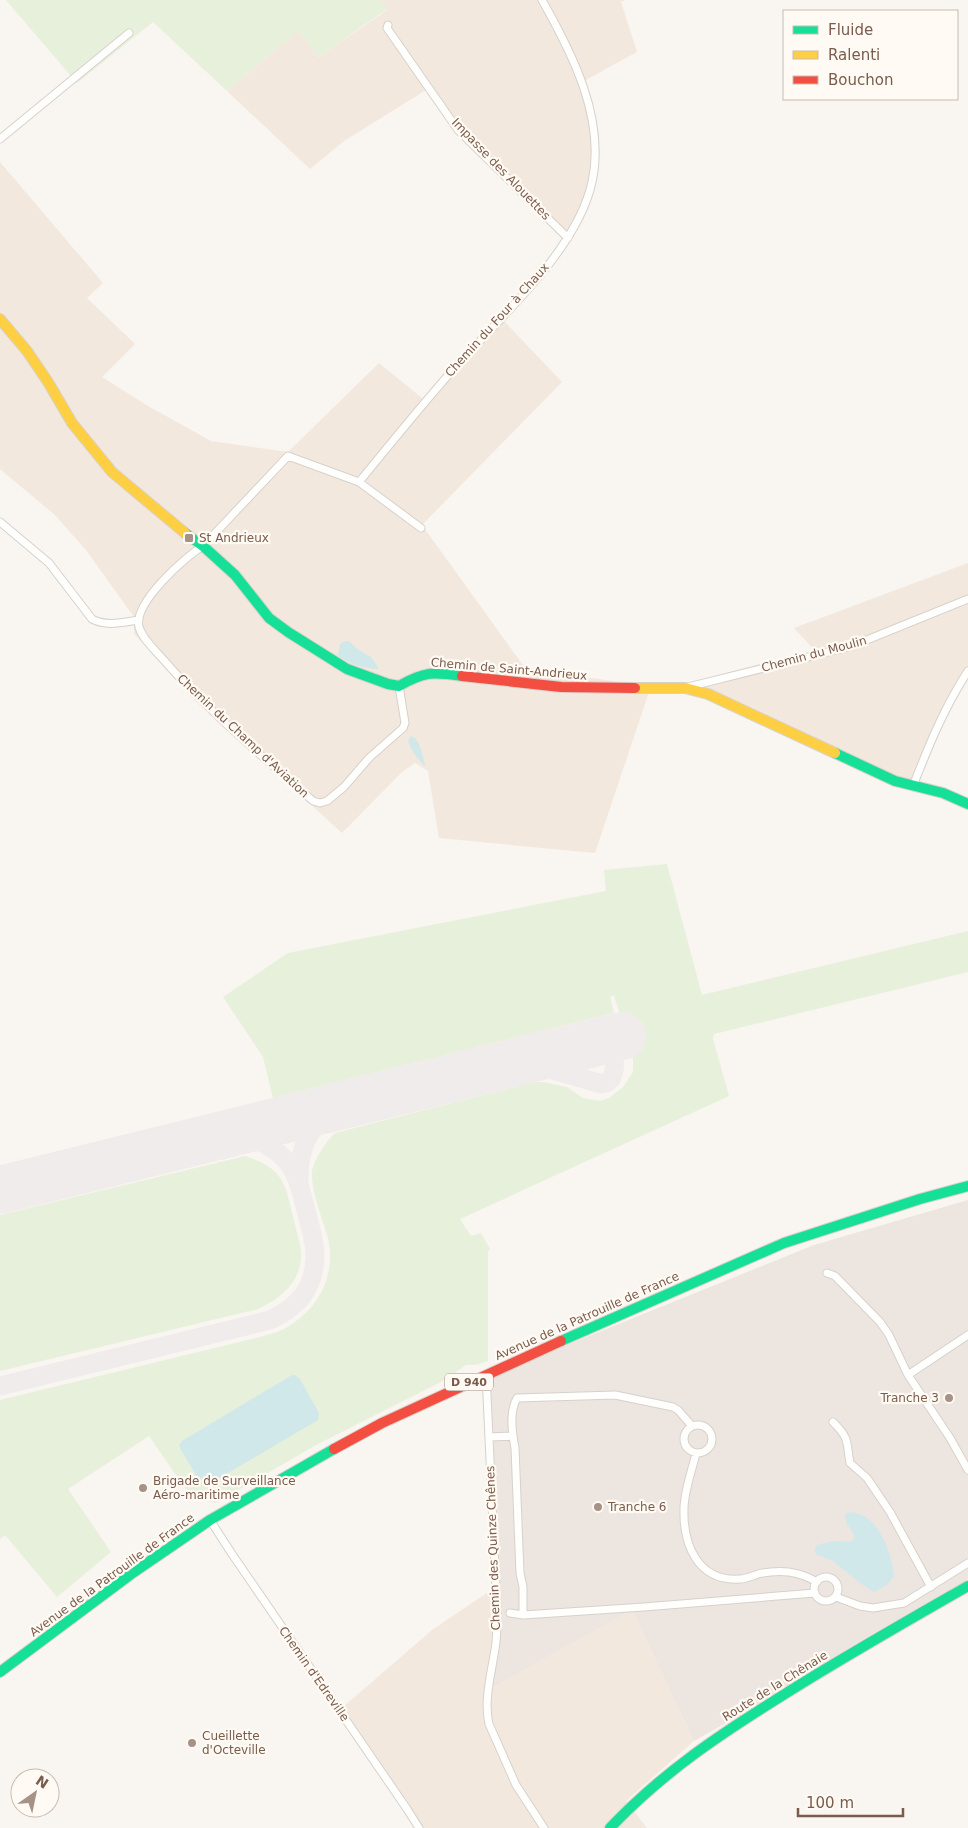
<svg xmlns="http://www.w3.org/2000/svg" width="968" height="1828" font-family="'DejaVu Sans',sans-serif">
  <rect width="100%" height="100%" fill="#f9f5f0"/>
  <path fill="#f2e8de" d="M380 0H625L621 2 637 52 584 81 592 103 598 135 597 172 585 213 569 242 454 130 426 90 344 141 310 169 227 91 298 31 319 57 387 10Z
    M0 162 103 283 87 298 135 344 102 377 148 406 211 441 288 452 379 363 423 399 504 321 562 382 422 525 525 668 645 686 649 692 595 853 439 838 428 771 415 763 402 772 342 833 216 718 134 634V617L86 550 55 515 0 469Z
    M968 563V675L955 693 925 768 917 783 913 786 680 686 818 654 794 628Z
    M500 1584 492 1688 632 1610 694 1741 626 1801 647 1828H414L342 1708 432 1630Z"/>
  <path fill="#ede5e0" d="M968 1200V1579L855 1644 726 1723 694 1741 632 1610 492 1688 500 1584 490 1376 814 1245Z"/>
  <path fill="#e7f0db" d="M6 0H380L387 9 319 57 298 31 227 91 153 22 77 83Z
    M667 864 702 995 968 931V972L714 1034 713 1039 729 1096 460 1219 471 1236 481 1233 490 1249 488 1251V1361L476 1365H466L441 1382 316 1445 216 1503 192 1498 149 1436 68 1489 111 1552 57 1597 5 1535 0 1539V1400L264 1336C274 1333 284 1330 292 1324 322 1305 337 1269 327 1235 322 1217 311 1191 312 1172 313 1161 327 1140 335 1133L534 1082H543L567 1087 583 1098 600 1101 609 1098 623 1087 633 1072V1058L614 995 610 997 614 1013 273 1098 263 1057 223 997 288 953 606 891 604 870Z
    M245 1156C285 1169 285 1184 294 1221 296 1231 300 1241 301 1251 303 1280 282 1298 258 1309L0 1371V1215Z"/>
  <path fill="#d0e8ea" d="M345 641H349L357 649 371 657 379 669C363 669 352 664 338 656L340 644Z
    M411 736C421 739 422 757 426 767 418 760 412 752 408 741Z
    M292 1375H295L300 1379 319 1413 318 1420 211 1483 202 1485 180 1448 179 1445 182 1441Z
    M850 1512C879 1514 891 1552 894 1576L887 1585 874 1592 860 1583 833 1561 816 1554 814 1550 817 1545 833 1541 850 1542 855 1538C853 1529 843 1524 846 1514Z"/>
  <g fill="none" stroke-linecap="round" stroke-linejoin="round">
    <path stroke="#f0ecec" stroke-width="19" d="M514 1063H529L602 1084C619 1082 617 1050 606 1044 603 1043 600 1043 598 1042
      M299 1181C298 1145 311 1122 343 1105
      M0 1386 270 1320C299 1307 315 1287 315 1255 315 1240 309 1224 306 1210 301 1191 297 1171 283 1157 267 1142 245 1135 224 1134"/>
    <path stroke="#f0ecec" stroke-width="48" d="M0 1190 622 1036"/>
    <defs>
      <path id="street" d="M388 25 387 28 458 130 568 238
        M0 139 129 33
        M359 482C392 442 424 402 459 363 503 315 578 248 592 182 606 119 572 53 542 0
        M0 522 49 563 92 619C107 627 123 622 139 620
        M399 686 405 723 403 728 369 758 344 787 327 801 320 803 313 801C261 755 207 710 161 657 153 648 142 638 139 627 133 603 185 557 203 546L288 456 359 482 421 528
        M688 687 852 646 968 599
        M913 786C929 745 944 708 968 671
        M827 1273 835 1276 880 1322 889 1335 908 1375 950 1438 968 1470
        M486 1374 497 1610C497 1621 497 1632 496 1642 493 1668 483 1698 489 1724L516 1785 544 1828
        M908 1375 968 1335
        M833 1422C850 1439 846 1441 850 1463L867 1478 890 1512 931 1587
        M684 1439a14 14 0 1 1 28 0a14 14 0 1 1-28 0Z
        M489 1437 513 1436
        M696 1453C692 1471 684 1491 684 1509 683 1545 698 1582 740 1579 746 1579 752 1576 758 1574 780 1569 798 1571 817 1582
        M210 1520 232 1554 407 1809 419 1828
        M814 1589a12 12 0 1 1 24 0a12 12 0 1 1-24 0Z
        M836 1597 860 1606 873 1608 904 1603 968 1563
        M510 1613 523 1615 644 1607 815 1593
        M523 1615V1587L520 1573 515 1448C512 1432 509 1412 517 1398L615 1395 673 1407 678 1410 692 1426"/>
      <path id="fast" d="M185 533 203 546 235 575 269 618 288 632 347 669 388 684 399 686C425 671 433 672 462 676
        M835 753 895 781 943 793 968 804
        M561 1341 784 1243 920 1199 968 1186
        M0 1672 134 1572 210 1520 334 1449
        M610 1828C664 1771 722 1733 788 1692 847 1655 907 1621 968 1586"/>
      <path id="slow" d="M0 319 27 351 48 382 72 423 112 472 185 533
        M635 688H685L708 694 835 753"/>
      <path id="jam" d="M462 676 561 687 635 688
        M334 1449 382 1423 561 1341"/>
    </defs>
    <use href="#street" stroke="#d7d1cb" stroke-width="9"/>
    <use href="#fast" stroke="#d9d2cb" stroke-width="12"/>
    <use href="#slow" stroke="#d9d2cb" stroke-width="12"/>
    <use href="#jam" stroke="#d9d2cb" stroke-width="12"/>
    <use href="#street" stroke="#fefefd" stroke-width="7"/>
    <use href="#fast" stroke="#16e098" stroke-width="10"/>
    <use href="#slow" stroke="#ffcf43" stroke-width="10"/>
    <use href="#jam" stroke="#f24e42" stroke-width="10"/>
  </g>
  <g fill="#a69286" stroke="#fffaf3" stroke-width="2">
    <rect x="184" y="533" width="10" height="10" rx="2.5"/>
    <circle cx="949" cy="1398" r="5"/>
    <circle cx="143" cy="1488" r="5"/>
    <circle cx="598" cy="1507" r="5"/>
    <circle cx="192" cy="1743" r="5"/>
  </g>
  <g text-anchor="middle" stroke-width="4.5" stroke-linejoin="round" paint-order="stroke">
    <rect fill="#fffaf3" stroke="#a28b7f" stroke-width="1" x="445" y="1373.5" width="48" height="17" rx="4"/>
    <g font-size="11" font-weight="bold" fill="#7a5c4d">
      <text x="469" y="1386">D 940</text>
    </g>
    <g font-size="12" fill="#7a5c4d" stroke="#fffaf3">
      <text transform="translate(501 169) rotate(46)" y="4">Impasse des Alouettes</text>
      <text transform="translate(497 320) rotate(-48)" y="4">Chemin du Four à Chaux</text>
      <text transform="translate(814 654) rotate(-15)" y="4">Chemin du Moulin</text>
      <text transform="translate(509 669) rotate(5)" y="4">Chemin de Saint-Andrieux</text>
      <text transform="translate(243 736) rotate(43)" y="4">Chemin du Champ d'Aviation</text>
      <text transform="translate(587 1316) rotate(-24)" y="4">Avenue de la Patrouille de France</text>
      <text transform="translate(493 1548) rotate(-92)" y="4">Chemin des Quinze Chênes</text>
      <text transform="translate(112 1575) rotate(-36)" y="4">Avenue de la Patrouille de France</text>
      <text transform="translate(314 1674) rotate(55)" y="4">Chemin d'Edreville</text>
      <text transform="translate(775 1686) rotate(-32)" y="4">Route de la Chênaie</text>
    </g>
    <g font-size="12" fill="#7a5c4d" stroke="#fffaf3" text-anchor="start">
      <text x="199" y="542">St Andrieux</text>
      <text x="939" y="1402" text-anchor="end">Tranche 3</text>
      <text x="153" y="1485">Brigade de Surveillance<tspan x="153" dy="14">Aéro-maritime</tspan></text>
      <text x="608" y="1511">Tranche 6</text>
      <text x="202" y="1740">Cueillette<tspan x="202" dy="14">d'Octeville</tspan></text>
    </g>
  </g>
  <rect x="783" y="10" width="175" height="90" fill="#fffaf3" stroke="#cabbb1"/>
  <rect x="793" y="26" width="25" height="8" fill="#16e098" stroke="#cabbb1"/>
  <text x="828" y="35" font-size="15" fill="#7a5c4d">Fluide</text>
  <rect x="793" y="51" width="25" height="8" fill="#ffcf43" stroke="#cabbb1"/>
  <text x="828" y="60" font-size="15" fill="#7a5c4d">Ralenti</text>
  <rect x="793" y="76" width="25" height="8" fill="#f24e42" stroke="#cabbb1"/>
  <text x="828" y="85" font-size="15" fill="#7a5c4d">Bouchon</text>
  <g transform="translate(35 1793) rotate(33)"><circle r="24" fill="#fffaf3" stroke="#cabbb1"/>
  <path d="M0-4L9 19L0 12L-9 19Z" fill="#a69286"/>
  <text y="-8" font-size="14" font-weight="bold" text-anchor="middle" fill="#7a5c4d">N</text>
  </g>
  <path d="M798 1808v8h105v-8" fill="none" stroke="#7a5c4d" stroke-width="2.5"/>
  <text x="806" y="1808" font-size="15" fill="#7a5c4d" stroke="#fffaf3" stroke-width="4" paint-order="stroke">100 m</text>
</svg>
